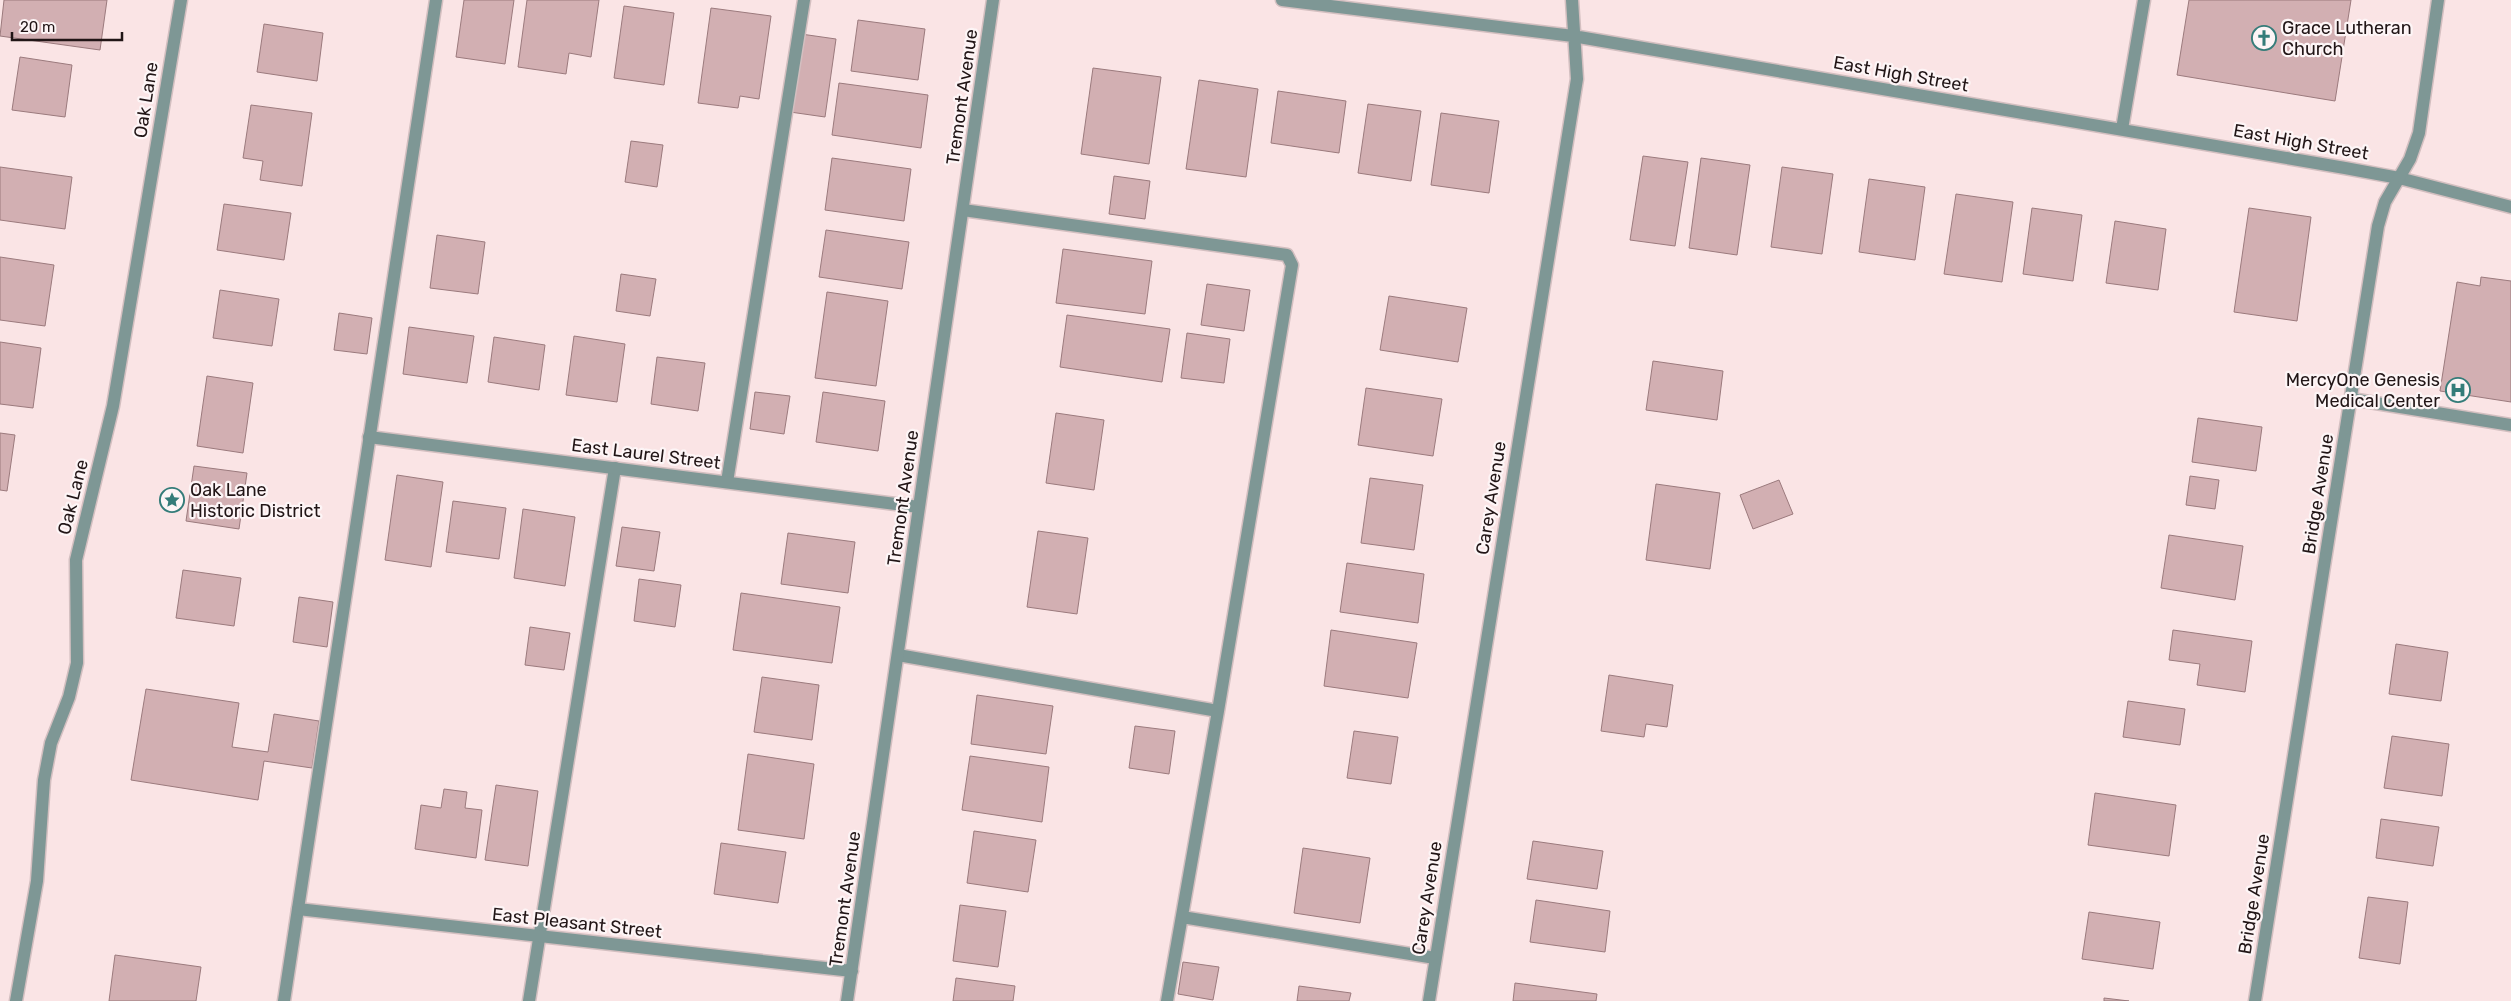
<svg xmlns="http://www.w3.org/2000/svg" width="2511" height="1001" font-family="Rubik,sans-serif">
  <rect width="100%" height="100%" fill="#fae4e5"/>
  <path fill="#d2afb2" stroke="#9b7a7d" d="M4 0H107L100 50 0 36Z
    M464 0H514L505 64 456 57Z
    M527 0H599L591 57 569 53 566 74 518 67Z
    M2189 0H2351L2335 101 2177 75Z
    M624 6 674 13 664 85 614 78Z
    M711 8 771 16 759 99 740 96 738 108 698 103Z
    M858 20 925 29 918 80 851 71Z
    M264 24 323 33 317 81 257 72Z
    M801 34 836 39 825 117 790 112Z
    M20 57 72 65 65 117 12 110Z
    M1093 68 1161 77 1149 164 1081 154Z
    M1199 80 1258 89 1246 177 1186 169Z
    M839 83 928 95 921 148 832 135Z
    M1278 91 1346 101 1339 153 1271 143Z
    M1368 104 1421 111 1411 181 1358 173Z
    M251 105 312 113 302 186 260 180 263 161 243 158Z
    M1441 113 1499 121 1489 193 1431 185Z
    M631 141 663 145 657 187 625 182Z
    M1643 156 1688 162 1675 246 1630 240Z
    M832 158 911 169 904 221 825 210Z
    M1701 158 1750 165 1737 255 1689 248Z
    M0 167 72 177 65 229 0 220Z
    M1782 167 1833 174 1822 254 1771 247Z
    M1114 176 1150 181 1145 219 1109 214Z
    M1869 179 1925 187 1915 260 1859 252Z
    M1956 194 2013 202 2002 282 1944 274Z
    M224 204 291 213 284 260 217 250Z
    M2032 208 2082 215 2073 281 2023 274Z
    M2249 208 2311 217 2297 321 2234 312Z
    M2115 221 2166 229 2158 290 2106 283Z
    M826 230 909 242 902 289 819 277Z
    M437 235 485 242 478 294 430 288Z
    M1063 249 1152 261 1145 314 1056 303Z
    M0 257 54 265 45 326 0 320Z
    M621 274 656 279 650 316 616 311Z
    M2481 277 2511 281V402L2440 391 2457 282 2480 286Z
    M1207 284 1250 290 1244 331 1201 325Z
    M220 290 279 299 272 346 213 338Z
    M827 292 888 301 876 386 815 378Z
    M1389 296 1467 308 1458 362 1380 350Z
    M339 313 372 318 367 354 334 350Z
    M1067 315 1170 329 1162 382 1060 367Z
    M409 327 474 336 467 383 403 374Z
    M1187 333 1230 339 1224 383 1181 378Z
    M574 336 625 344 617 402 566 395Z
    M494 337 545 345 539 390 488 382Z
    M0 342 41 348 33 408 0 404Z
    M657 357 705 363 698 411 651 404Z
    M1653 361 1723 371 1717 420 1646 410Z
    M207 376 253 383 243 453 197 446Z
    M1366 388 1442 399 1433 456 1358 445Z
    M755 392 790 396 784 434 750 429Z
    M823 392 885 401 878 451 816 442Z
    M1056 413 1104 420 1094 490 1046 483Z
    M2198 418 2262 427 2256 471 2192 462Z
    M0 433 15 435 7 491 0 490Z
    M194 466 247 473 239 529 186 521Z
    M397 475 443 482 431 567 385 560Z
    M2190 476 2219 480 2215 509 2186 505Z
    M1370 478 1423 485 1414 550 1361 543Z
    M1779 480 1793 514 1753 529 1740 495Z
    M1656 484 1720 493 1710 569 1646 560Z
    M453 501 506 508 499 559 446 552Z
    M523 509 575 517 565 586 514 578Z
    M622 527 660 532 654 571 616 566Z
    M1038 531 1088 538 1077 614 1027 607Z
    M788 533 855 542 848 593 781 584Z
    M2169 535 2243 546 2235 600 2161 588Z
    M1347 563 1424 574 1418 623 1340 612Z
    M183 570 241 578 234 626 176 618Z
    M639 579 681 585 675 627 634 621Z
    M741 593 840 607 832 663 733 650Z
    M299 597 333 602 327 647 293 642Z
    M530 627 570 633 564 670 525 665Z
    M1331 630 1417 643 1408 698 1324 686Z
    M2173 630 2252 641 2245 692 2197 685 2200 664 2169 660Z
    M2396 644 2448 652 2441 701 2389 694Z
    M1609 675 1673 685 1667 727 1646 724 1644 737 1601 731Z
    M762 677 819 685 812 740 754 732Z
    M146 689 239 703 232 747 268 752 274 714 319 721 312 768 264 761 258 800 131 780Z
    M977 695 1053 706 1046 754 971 744Z
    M2128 701 2185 709 2180 745 2123 737Z
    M1135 726 1175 731 1169 774 1129 768Z
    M1354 731 1398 737 1391 784 1347 778Z
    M2392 736 2449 744 2442 796 2384 788Z
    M748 754 814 764 804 839 738 830Z
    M970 756 1049 767 1042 822 962 810Z
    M496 785 538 791 528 866 485 860Z
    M444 789 467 792 465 808 482 810 476 858 415 849 421 805 441 808Z
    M2095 793 2176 805 2169 856 2088 845Z
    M2381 819 2439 827 2433 866 2376 858Z
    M974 831 1036 840 1028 892 967 883Z
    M1533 841 1603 851 1597 889 1527 879Z
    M721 843 786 852 778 903 714 894Z
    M1303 848 1370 858 1360 923 1294 913Z
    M2368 897 2408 902 2400 964 2359 958Z
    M1536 900 1610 911 1605 952 1530 942Z
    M960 905 1006 911 998 967 953 961Z
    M2089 912 2160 922 2153 969 2082 959Z
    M115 955 201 967 196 1001H109Z
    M1183 962 1219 967 1213 1000 1178 994Z
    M956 978 1015 986 1013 1001H953Z
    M1515 983 1597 994 1596 1001H1513Z
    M1299 986 1351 993 1349 1001H1297Z
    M2104 998 2129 1001H2104Z"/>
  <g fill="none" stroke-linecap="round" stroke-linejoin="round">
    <defs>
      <path id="service" d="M2122 129 2144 0
        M963 210 1287 255 1292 265 1218 711 1167 1001
        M2351 399 2511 425
        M727 482 804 0
        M898 655 1218 711
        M1182 917 1435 958
        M284 1001 436 0
        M529 1001 615 468"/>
      <path id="minor" d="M1282 0 1573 36 2345 168 2399 178 2511 207
        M369 437 919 507
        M298 909 852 971
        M16 1001 37 881 44 780 51 743 69 697 77 663 76 560 113 406 181 0
        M847 1001 993 0
        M1429 1001 1577 79 1572 0"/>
      <path id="tertiary" d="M2255 1001 2378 226 2385 202 2410 159 2419 133 2438 0"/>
    </defs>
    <use href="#service" stroke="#d3bfc0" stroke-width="15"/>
    <use href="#minor" stroke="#d3bfc0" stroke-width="15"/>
    <use href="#tertiary" stroke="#d3bfc0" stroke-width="15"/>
    <use href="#service" stroke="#7e9795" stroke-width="12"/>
    <use href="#minor" stroke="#7e9795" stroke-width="12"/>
    <use href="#tertiary" stroke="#7e9795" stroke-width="12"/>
  </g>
  <defs>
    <symbol id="church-ring" viewBox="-11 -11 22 22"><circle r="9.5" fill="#fdf5f6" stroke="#347c79" stroke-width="1.5"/><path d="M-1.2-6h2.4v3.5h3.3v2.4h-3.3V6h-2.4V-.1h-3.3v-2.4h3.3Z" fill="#347c79"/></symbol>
    <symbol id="hospital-ring" viewBox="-11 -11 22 22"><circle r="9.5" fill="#fdf5f6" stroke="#347c79" stroke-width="1.5"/><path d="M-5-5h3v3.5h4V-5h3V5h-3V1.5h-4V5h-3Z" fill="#347c79"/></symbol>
    <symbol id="sight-ring" viewBox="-11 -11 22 22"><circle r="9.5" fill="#fdf5f6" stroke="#347c79" stroke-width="1.5"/><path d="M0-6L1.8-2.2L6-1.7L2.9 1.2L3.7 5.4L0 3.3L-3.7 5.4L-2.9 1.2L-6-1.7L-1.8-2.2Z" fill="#347c79"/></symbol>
  </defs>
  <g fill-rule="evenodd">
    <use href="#church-ring" x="2250" y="24" width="28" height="28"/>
    <use href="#hospital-ring" x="2444" y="376" width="28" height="28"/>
    <use href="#sight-ring" x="158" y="486" width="28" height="28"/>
  </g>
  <g text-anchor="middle" stroke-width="4.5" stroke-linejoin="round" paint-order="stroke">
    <g font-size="18" fill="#211516" stroke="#fdf5f6" text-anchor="start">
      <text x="2282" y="34">Grace Lutheran<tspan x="2282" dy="21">Church</tspan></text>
      <text x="2440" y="386" text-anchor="end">MercyOne Genesis<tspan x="2440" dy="21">Medical Center</tspan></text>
      <text x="190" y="496">Oak Lane<tspan x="190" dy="21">Historic District</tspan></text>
    </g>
    <g font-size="18" fill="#211516" stroke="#fdf5f6">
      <text transform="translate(1901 74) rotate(10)" y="6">East High Street</text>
      <text transform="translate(962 97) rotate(-82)" y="6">Tremont Avenue</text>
      <text transform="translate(146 100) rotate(-81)" y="6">Oak Lane</text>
      <text transform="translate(2301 142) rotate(10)" y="6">East High Street</text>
      <text transform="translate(646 454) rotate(7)" y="6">East Laurel Street</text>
      <text transform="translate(2318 494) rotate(-81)" y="6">Bridge Avenue</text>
      <text transform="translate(73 497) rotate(-76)" y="6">Oak Lane</text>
      <text transform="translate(903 498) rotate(-82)" y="6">Tremont Avenue</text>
      <text transform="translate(1491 498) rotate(-81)" y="6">Carey Avenue</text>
      <text transform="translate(2254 894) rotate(-81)" y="6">Bridge Avenue</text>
      <text transform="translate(1427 898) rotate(-81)" y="6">Carey Avenue</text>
      <text transform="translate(845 899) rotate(-82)" y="6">Tremont Avenue</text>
      <text transform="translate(577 923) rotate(6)" y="6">East Pleasant Street</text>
    </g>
  </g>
  <path d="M12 32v8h110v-8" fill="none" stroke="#211516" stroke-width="2.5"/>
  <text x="20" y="32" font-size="15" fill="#211516" stroke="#fdf5f6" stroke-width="4" paint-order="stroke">20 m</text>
</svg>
